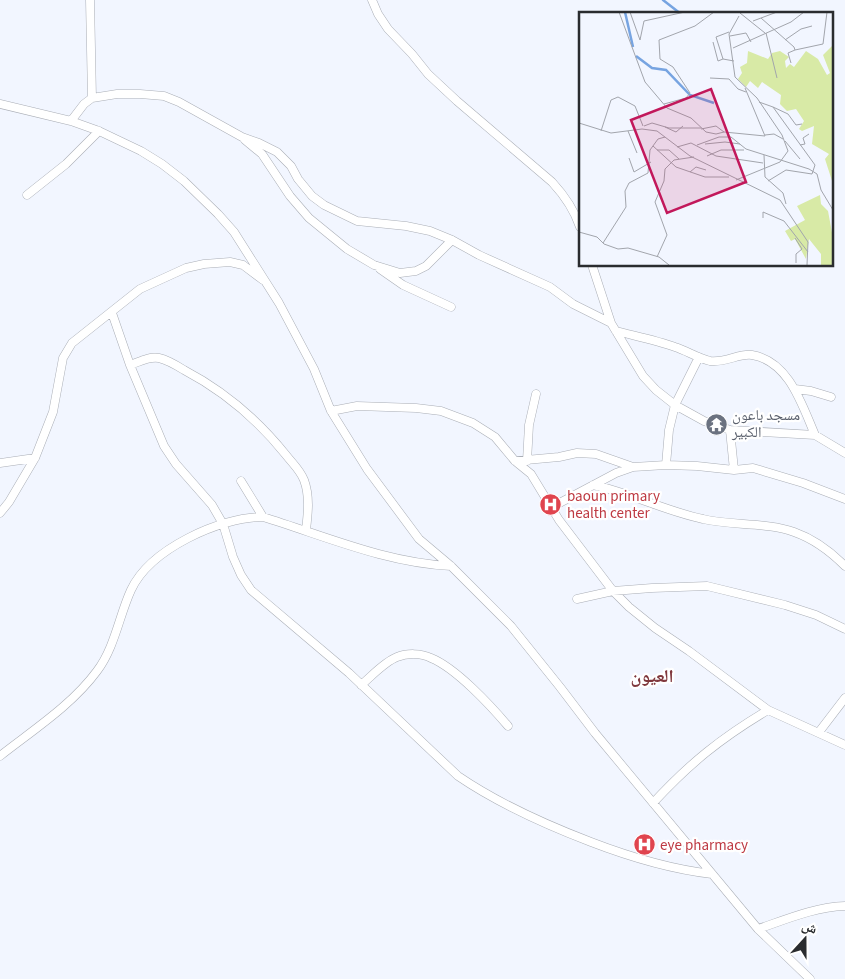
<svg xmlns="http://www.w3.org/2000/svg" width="845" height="979" font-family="'Source Sans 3','Noto Naskh Arabic',sans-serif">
  <rect width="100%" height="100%" fill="#f2f6ff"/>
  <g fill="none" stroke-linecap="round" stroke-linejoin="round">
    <path stroke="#77a4e1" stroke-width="2.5" d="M663 0 681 14"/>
    <defs>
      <path id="minor" d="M90 0 92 98
        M372 0 378 14 388 29 412 54 428 74 457 101 552 182C564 195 574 209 580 227
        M0 104 71 121 99 131 141 151 162 164 184 181 218 214 234 232 279 303 314 369 331 411 367 469 419 539 451 566 511 626 560 687 595 733 758 929 810 979
        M71 121 84 104 92 98 117 94H140L164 96 179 102 242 137 259 143 277 152 291 166 298 179 312 196 324 205 357 221 406 226 430 231 452 240 479 255 550 287 573 304 611 323
        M245 140 262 154 290 196 309 218 347 249 374 265 400 273 416 271 426 266 452 240
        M27 195 66 164 99 131
        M592 265 611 323 643 376 656 390 675 405 704 421 730 430
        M380 269 403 285 451 307
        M112 313 130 365 164 446 176 464 212 505 223 524 233 557 241 575 251 590 349 673 458 776C499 804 544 824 591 842 630 857 669 869 712 874
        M616 331C635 336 656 340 675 347 687 351 698 358 710 361 726 363 739 353 752 355 789 361 802 405 815 435
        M130 365C139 362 149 356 159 358 168 360 176 365 184 370 224 391 258 420 286 455 293 464 300 470 304 480 310 496 308 513 306 530
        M795 389 811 391 831 397
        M331 411 357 406 416 408 441 411 473 423 495 437 515 461 531 474 559 520 613 591 629 607 655 628 689 651 768 710 845 745
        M515 461 559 457 577 453 596 454 633 467 666 465 697 466 734 470 753 468 803 483 845 499
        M527 461 529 425 536 394
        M0 463 35 458
        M666 465 669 430 675 405 699 357
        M734 470 730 430 815 435 845 453
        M241 481 263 517
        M593 485C631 493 665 511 703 519 732 526 767 522 794 532 814 539 830 551 845 566
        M552 507 616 473 633 467
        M0 513 9 502 35 458 53 412 63 358 72 343 140 289 186 268 204 264 230 262 243 265 263 280
        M577 599 613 591 652 588 707 586 785 605 816 615 845 629
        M361 685C372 676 384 662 397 657 407 653 421 653 431 658 456 668 491 706 508 726
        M819 732 845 698
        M0 756C33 730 72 705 97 671 115 647 119 616 131 590 150 549 220 517 263 517 325 536 386 563 451 566
        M653 803C690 763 721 738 768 710
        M758 929C787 919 815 907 845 906"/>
    </defs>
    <use href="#minor" stroke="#aaaeb6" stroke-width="9"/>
    <use href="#minor" stroke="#fff" stroke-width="8"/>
  </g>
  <defs>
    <symbol id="temple-disc" viewBox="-11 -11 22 22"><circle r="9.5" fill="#6b7280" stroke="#fff"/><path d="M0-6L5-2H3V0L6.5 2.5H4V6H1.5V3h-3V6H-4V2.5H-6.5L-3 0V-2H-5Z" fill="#fff"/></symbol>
    <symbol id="hospital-disc" viewBox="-11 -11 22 22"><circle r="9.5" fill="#e0444e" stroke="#fff"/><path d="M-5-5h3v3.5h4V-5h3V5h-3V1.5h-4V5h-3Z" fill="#fff"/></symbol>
  </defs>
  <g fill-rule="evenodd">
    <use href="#temple-disc" x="704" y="412" width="25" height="25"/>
    <use href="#hospital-disc" x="538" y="492" width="25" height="25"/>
    <use href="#hospital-disc" x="632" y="832" width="25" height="25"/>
  </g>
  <g text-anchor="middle" stroke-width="4.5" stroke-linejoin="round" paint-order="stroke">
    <g font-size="15" fill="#5b616d" stroke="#fff" text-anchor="start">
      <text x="732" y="420">مسجد باعون<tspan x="732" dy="17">الكبير</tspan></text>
    </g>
    <g font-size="15" fill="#be3a42" stroke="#fff" text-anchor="start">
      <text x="567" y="501">baoun primary<tspan x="567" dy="17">health center</tspan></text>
      <text x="660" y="850">eye pharmacy</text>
    </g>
    <g font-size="18" font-weight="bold" fill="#7f373c" stroke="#fff">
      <text x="652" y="682">العيون</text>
    </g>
  </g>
  <g transform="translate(579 12)">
    <rect width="254" height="254" fill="#f2f6ff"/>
    <path d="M254 33V172L246 147 250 142 233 132 235 114 223 119 220 117 225 109 217 97 208 99 201 92 202 83 183 70 179 76 171 69 167 75 159 67 163 61 161 55 168 51 169 39 189 47 193 41 201 39 210 45 206 49 207 56 211 52 215 55 227 39 239 47 248 63 251 61 244 43ZM241 183 242 192 249 199 254 226V253H242V242L230 227 227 247 216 227 212 229 206 219 226 208 218 194Z" fill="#d8eaa6"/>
    <path fill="none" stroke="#77a4e1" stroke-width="2.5" d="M46 0 54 35M57 44 73 56 87 58 111 83 135 91"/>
    <path fill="none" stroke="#a2a5ac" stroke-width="1" d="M40 0 66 70 88 96 112 106 127 120 137 122M51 0 61 28 65 9 106 0M161 1 186 21M182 6 198 0M174 9 182 6 215 35 216 38 209 41 212 51M150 20 137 25 144 47 155 49M187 21 198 66M151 24 167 21 172 30M206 28 222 17 233 14M134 30 139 49 144 47M154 36 212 10 225 0M216 38 244 32 248 0M131 66 150 67 159 77 167 80M180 90 194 95 236 153 233 162 207 158 189 169M85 92 107 86 111 81 94 55 81 47 80 28 116 14 135 0M194 95 209 102 217 113 223 112M0 111 32 121 63 117 78 119 111 144 201 188 229 230 228 253M65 114 73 111 90 116H122M86 115 97 120 104 114M122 117 137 114 145 120M22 119 32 88 39 85 56 94 64 114M49 119 58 141M137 122 145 120 186 124 166 76M186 123 195 122 204 127M206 129 221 147M126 132 146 130 161 132M118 133 140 125H152L167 137 230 157 238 162 242 178 254 198M221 133 226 132 224 126 230 122M74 134 97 155 126 165H150M98 135 112 131 137 144 184 151M78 138H90L100 147M185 143 186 165 204 181 207 192M128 144 142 138H165M50 146 55 160 72 150M111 160 117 155 127 158M157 168 201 150 209 139 203 123 178 86 156 65 150 22 160 4M184 206V200L205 209 229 240M0 220 18 225 25 232 39 237 49 236 80 245 90 253M216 226 223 237 217 242V251M24 231 47 195 46 179 50 171 69 161 71 138 79 127 86 125M78 245 88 223 76 190 85 169 86 157 95 148 115 145"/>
    <path fill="#c2185b" fill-opacity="0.15" stroke="#c2185b" stroke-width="2.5" d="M132 77 167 170 88 201 52 108Z"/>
    <rect width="254" height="254" fill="none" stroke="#2a2c2f" stroke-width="2.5"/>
  </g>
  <g transform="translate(805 939) rotate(21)" stroke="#ffffff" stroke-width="4" paint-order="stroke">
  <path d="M0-4L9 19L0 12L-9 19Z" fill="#2a2c2f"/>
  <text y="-8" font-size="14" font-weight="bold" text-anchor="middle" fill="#2a2c2f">ش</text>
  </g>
</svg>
